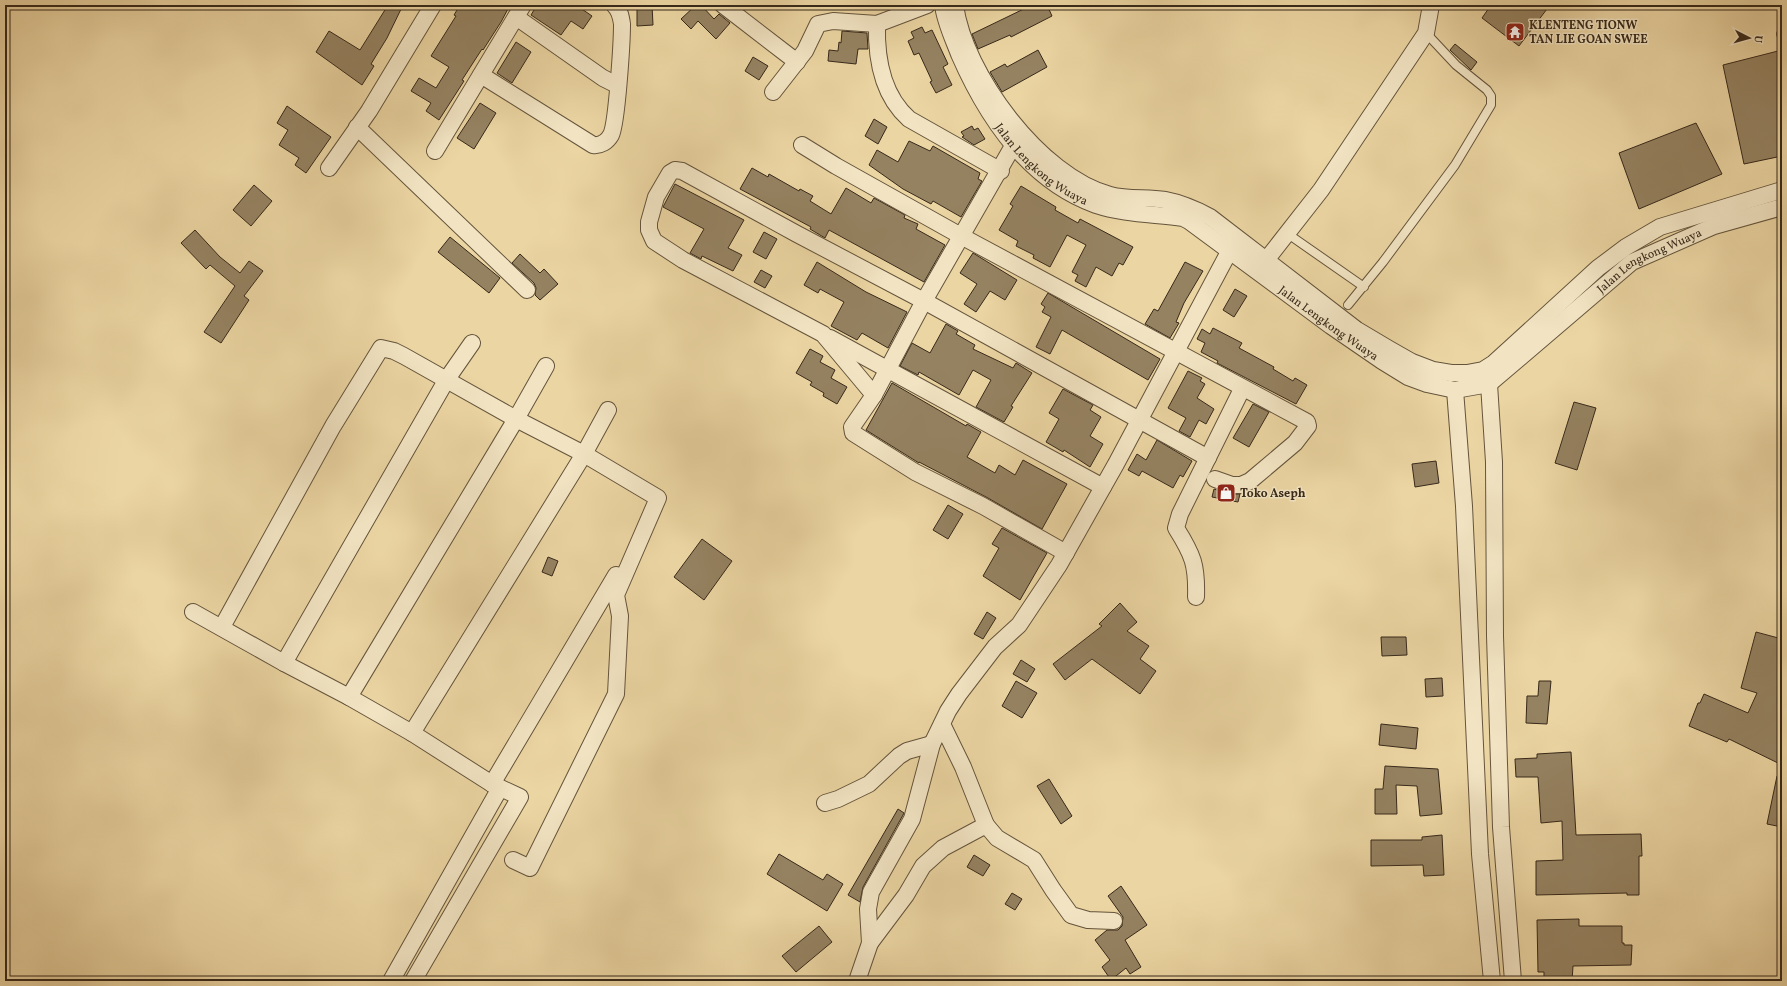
<svg xmlns="http://www.w3.org/2000/svg" width="1787" height="986" font-family="Vollkorn,serif">
  <rect width="100%" height="100%" fill="#ebd5a2"/>
  <filter id="stains"><feTurbulence type="fractalNoise" baseFrequency=".005" numOctaves="4"/><feColorMatrix values="0 0 0 0 .2 0 0 0 0 .09 0 0 0 0 .02 0 0 0 .5 -.17"/></filter>
  <radialGradient id="worn" r=".72"><stop offset=".6" stop-color="#630" stop-opacity="0"/><stop offset="1" stop-color="#630" stop-opacity=".3"/></radialGradient>
  <path fill="#958261" stroke="#37291a" d="M388 5H403L387 38 371 64 374 66 362 85 316 52 329 31 360 50Z
    M460 5H510L501 22 483 50 482 49 462 80 464 81 439 120 426 111 431 103 411 91 419 78 436 88 449 67 431 56 456 16 454 15Z
    M537 5H576L592 16 583 29 571 21 561 35 531 15Z
    M637 5H652L653 25 637 26Z
    M696 5H701L714 19 719 14 730 23 716 39 698 21 691 29 681 19Z
    M1032 5H1047L1052 16 1011 37 1010 35 978 49 972 34Z
    M1491 5H1550L1519 46 1482 18Z
    M922 27 925 33 932 30 948 64 943 67 952 85 936 93 930 82 932 81 919 53 914 55 908 41 914 38 911 32Z
    M842 31 867 33 868 49H858L856 64 828 61 829 50 838 51 839 42 841 43Z
    M516 42 531 52 512 83 497 73Z
    M1455 44 1477 62 1471 70 1450 50Z
    M1038 50 1047 67 1002 92 990 72 1005 64 1007 67Z
    M1782 50V156L1744 164 1723 65Z
    M753 57 768 66 759 80 745 71Z
    M480 103 496 113 474 149 457 138Z
    M287 106 331 137 306 173 295 165 299 158 279 145 288 130 277 123Z
    M874 119 887 127 878 144 865 136Z
    M1696 123 1722 174 1639 209 1619 153Z
    M972 126 974 130 978 128 985 139 974 145 962 137 964 136 961 132Z
    M909 141 930 151 933 146 980 173 978 179 982 181 961 217 933 201 931 204 903 189 869 165 877 150 898 162Z
    M752 168 768 177 769 174 799 191 800 189 813 196 810 201 831 214 846 188 871 203 874 198 905 215 904 218 918 224 916 229 945 245 924 282 829 230 825 238 810 229 811 227 740 189Z
    M675 184 744 220 728 248 742 255 733 271 702 256 701 259 690 253 704 229 663 207Z
    M254 185 272 201 251 226 233 210Z
    M1021 186 1056 207 1055 210 1078 223 1080 219 1133 247 1123 265 1119 263 1112 276 1096 267 1086 287 1075 281 1078 275 1072 272 1086 245 1067 235 1050 267 1033 258 1034 255 1016 246 1018 241 999 230 1013 206 1010 204Z
    M195 230 220 257 240 273 249 261 263 271 244 296 249 300 221 343 204 332 235 286 210 265 206 269 181 243Z
    M764 232 777 239 766 259 753 252Z
    M450 237 500 278 489 293 438 252Z
    M973 253 1017 280 1005 300 990 291 976 312 964 304 977 284 960 273Z
    M520 254 540 273 544 269 558 284 540 300 535 295 536 288 534 283 512 263Z
    M817 262 866 292 907 312 888 348 862 333 857 340 831 326 844 302 820 289 818 293 804 285Z
    M1185 262 1203 271 1184 303 1176 322 1179 323 1170 338 1145 324 1154 309 1158 311Z
    M761 270 772 276 765 288 754 282Z
    M1235 289 1247 296 1234 317 1223 310Z
    M1048 293 1160 359 1148 380 1062 330 1050 354 1036 347 1051 317 1042 312 1045 307 1041 304Z
    M946 324 958 331 956 334 975 345 973 349 1013 368 1016 363 1032 373 1011 406 1013 407 1004 422 976 407 991 380 973 370 959 395 919 372 918 375 900 366 912 343 930 353Z
    M1213 328 1242 343 1239 348 1274 367 1273 369 1293 381 1295 378 1307 385 1296 404 1217 363 1218 361 1201 352 1205 343 1197 339 1202 329 1210 334Z
    M810 349 823 356 820 362 835 370 831 378 847 387 837 404 823 396 824 393 810 385 812 382 796 373Z
    M1188 371 1202 378 1200 381 1205 384 1197 398 1214 409 1206 424 1199 420 1190 437 1179 431 1186 418 1168 408Z
    M892 383 966 426 967 424 981 432 967 457 995 473 999 465 1015 475 1023 460 1067 484 1042 529 988 498 919 462V463L866 430Z
    M1063 389 1093 405 1090 410 1101 417 1090 436 1103 444 1090 467 1064 450 1063 452 1046 442 1059 419 1049 413Z
    M1574 402 1596 408 1577 470 1555 463Z
    M1253 404 1269 412 1249 447 1233 438Z
    M1157 440 1192 461 1183 477 1180 475 1173 488 1142 471 1139 476 1128 470 1137 454 1146 460Z
    M1436 461 1439 483 1415 487 1412 464Z
    M1214 489 1229 494H1240L1238 502 1212 497Z
    M948 505 963 514 948 539 933 530Z
    M1002 528 1047 553 1020 600 983 576 999 548 992 544Z
    M702 539 732 561 704 600 674 577Z
    M548 557 558 561 552 576 542 572Z
    M1120 603 1137 622 1127 631 1149 646 1140 659 1156 671 1140 694 1092 659 1065 680 1053 664 1102 626 1099 624Z
    M987 612 996 618 983 639 974 634Z
    M1756 632 1782 639V765L1729 739 1727 742 1689 726 1698 703H1700L1704 694 1748 713 1757 693 1741 688Z
    M1381 637H1406L1407 655 1382 656Z
    M1021 660 1035 669 1027 682 1013 674Z
    M1442 678 1443 696 1426 697 1425 679Z
    M1016 681 1037 693 1022 718 1002 706Z
    M1539 681H1551L1547 724 1526 723 1527 696H1538Z
    M1381 724 1418 728 1416 749 1379 745Z
    M1571 752 1576 835 1641 834 1642 856H1639V895H1627V893L1536 895V861L1563 860 1562 821 1541 823 1538 777H1516L1515 759 1537 758V754Z
    M1385 766 1438 769 1442 814 1420 816 1417 786 1396 785 1397 814H1375V789H1383Z
    M1777 776 1782 777V827L1767 824Z
    M1049 779 1072 816 1061 824 1037 786Z
    M898 809 904 813 903 815 863 887 860 902 848 895Z
    M1442 835 1444 875 1424 876 1423 865 1371 866V840H1422V837Z
    M779 854 823 880 827 874 843 884 827 911 767 874Z
    M974 855 990 865 983 876 967 867Z
    M1121 886 1147 925 1125 940 1141 967 1130 974 1126 968 1111 980 1102 967 1110 960 1095 940 1107 930H1118L1122 926 1123 917 1108 896Z
    M1012 893 1022 899 1015 910 1005 904Z
    M1579 919V926H1622V943H1624V945H1632L1631 965 1573 966 1572 981 1544 980V972H1538L1537 920Z
    M819 926 832 942 796 972 782 956Z"/>
  <g fill="none" stroke-linecap="round" stroke-linejoin="round">
    <defs>
      <path id="lane" d="M1781 34 1782 37
        M1288 234 1364 287
        M1348 305 1383 262 1455 165 1491 105V96L1487 90 1456 65 1426 33"/>
      <g id="street">
        <path d="M723 5 797 62"/>
        <path id="s1" d="M943 5C945 22 953 38 959 54 986 116 1029 181 1096 205 1123 214 1155 214 1183 218L1189 221 1331 326 1382 361 1408 377 1427 384 1455 390 1489 384 1632 262 1714 226 1782 207"/>
        <path d="M955 5C964 74 1041 177 1110 195 1128 200 1147 197 1165 200 1181 203 1195 209 1210 217L1357 330 1389 349 1412 362 1433 370 1451 373H1467L1483 370 1494 363 1598 268 1626 247 1660 227 1782 190"/>
        <path d="M516 17 603 78 617 85"/>
        <path d="M877 24C876 58 882 95 909 119L1001 171"/>
        <path d="M481 75 593 145C600 146 607 142 611 135 617 123 622 41 622 24 621 17 620 10 614 5"/>
        <path d="M773 92 805 51 818 24 833 21 877 24 927 5"/>
        <path d="M357 127 527 290"/>
        <path d="M802 145 836 166 961 236 1307 422 1308 426 1295 443 1250 481 1241 485H1232L1215 479"/>
        <path d="M435 151 523 5"/>
        <path d="M329 168 369 111 433 5"/>
        <path d="M1267 259 1321 190 1426 33 1431 5"/>
        <path d="M830 338 1103 487"/>
        <path d="M1489 384 1494 462 1495 636 1501 827 1513 981"/>
        <path d="M1455 390 1464 506 1480 854 1492 981"/>
        <path d="M874 395 924 301 1013 146 1020 139"/>
        <path d="M1066 553 983 506 915 472 853 433 852 427 874 395 823 334 683 260 654 241 649 230V222L656 197 670 173 675 170 682 171 797 234 924 301 1208 458"/>
        <path d="M1196 597C1197 565 1193 555 1176 528L1180 514 1242 389"/>
        <path d="M193 612 284 663 349 697 412 733 492 784 520 797 413 981"/>
        <path d="M222 627 333 426 381 348 394 351 404 356 516 419 584 454 658 498 616 595 620 616 616 694 530 868 513 860"/>
        <path d="M284 663 447 379 472 343"/>
        <path d="M349 697 516 419 546 366"/>
        <path d="M942 724 963 767 986 825"/>
        <path d="M412 733 584 454 608 410"/>
        <path d="M492 784 616 575"/>
        <path d="M825 803 838 799 869 784 899 756 907 751 932 744"/>
        <path d="M870 943 906 895 923 866 943 848 986 825 997 838 1034 860 1053 890 1071 915 1088 920 1114 921"/>
        <path d="M391 981 500 788"/>
        <path d="M857 981 870 943 868 909 871 892 912 819 932 744 948 711 959 694 995 647 1019 625 1059 565 1116 464 1230 250"/>
      </g>
    </defs>
    <use href="#lane" stroke="#64543c" stroke-width="10"/>
    <use href="#street" stroke="#64543c" stroke-width="18"/>
    <use href="#lane" stroke="#f2e4c3" stroke-width="8"/>
    <use href="#street" stroke="#f2e4c3" stroke-width="16"/>
  </g>
  <defs>
    <symbol id="temple-square" viewBox="-11 -11 22 22"><rect x="-9" y="-9" width="18" height="18" rx="4" fill="#8f2418" stroke="#f2e4c3"/><path d="M0-6L5-2H3V0L6.5 2.5H4V6H1.5V3h-3V6H-4V2.5H-6.5L-3 0V-2H-5Z" fill="#fff"/></symbol>
    <symbol id="shop-square" viewBox="-11 -11 22 22"><rect x="-9" y="-9" width="18" height="18" rx="4" fill="#8f2418" stroke="#f2e4c3"/><path d="M-5-2.5h2.3a2.7 3.5 0 0 1 5.4 0H5L5.5 6h-11ZM-1.5-2.5h3a1.5 2.3 0 0 0-3 0Z" fill="#fff"/></symbol>
  </defs>
  <g fill-rule="evenodd">
    <use href="#temple-square" x="1504" y="21" width="22" height="22"/>
    <use href="#shop-square" x="1215" y="482" width="22" height="22"/>
  </g>
  <g text-anchor="middle" stroke-width="3" stroke-linejoin="round" paint-order="stroke">
    <g font-size="12" font-weight="bold" fill="#37291a" stroke="#f2e4c3" text-anchor="start">
      <text x="1529" y="29">KLENTENG TIONW<tspan x="1529" dy="14">TAN LIE GOAN SWEE</tspan></text>
      <text x="1240" y="497">Toko Aseph</text>
    </g>
    <g font-size="12" fill="#37291a" stroke="#f2e4c3">
      <text dy="4" stroke="none"><textPath href="#s1" startOffset="192">Jalan Lengkong Wuaya</textPath></text>
      <text dy="4" stroke="none"><textPath href="#s1" startOffset="912">Jalan Lengkong Wuaya</textPath></text>
      <text dy="4" stroke="none"><textPath href="#s1" startOffset="529">Jalan Lengkong Wuaya</textPath></text>
    </g>
  </g>
  <rect width="1787" height="986" fill="none" stroke="#ebd5a2" stroke-width="20"/>
  <rect x="6" y="6" width="1775" height="974" fill="none" stroke="#37291a" stroke-width="2"/>
  <rect x="10" y="10" width="1767" height="966" fill="none" stroke="#37291a"/>
  <g transform="translate(1749 38) rotate(96)" stroke="#f2e4c3" stroke-width="3" paint-order="stroke">
  <path d="M0-3L7 15L0 10L-7 15Z" fill="#37291a"/>
  <text y="-6" font-size="11" font-weight="bold" text-anchor="middle" fill="#37291a">U</text>
  </g>
  <rect width="100%" height="100%" filter="url(#stains)"/>
  <rect width="100%" height="100%" fill="url(#worn)"/>
</svg>
